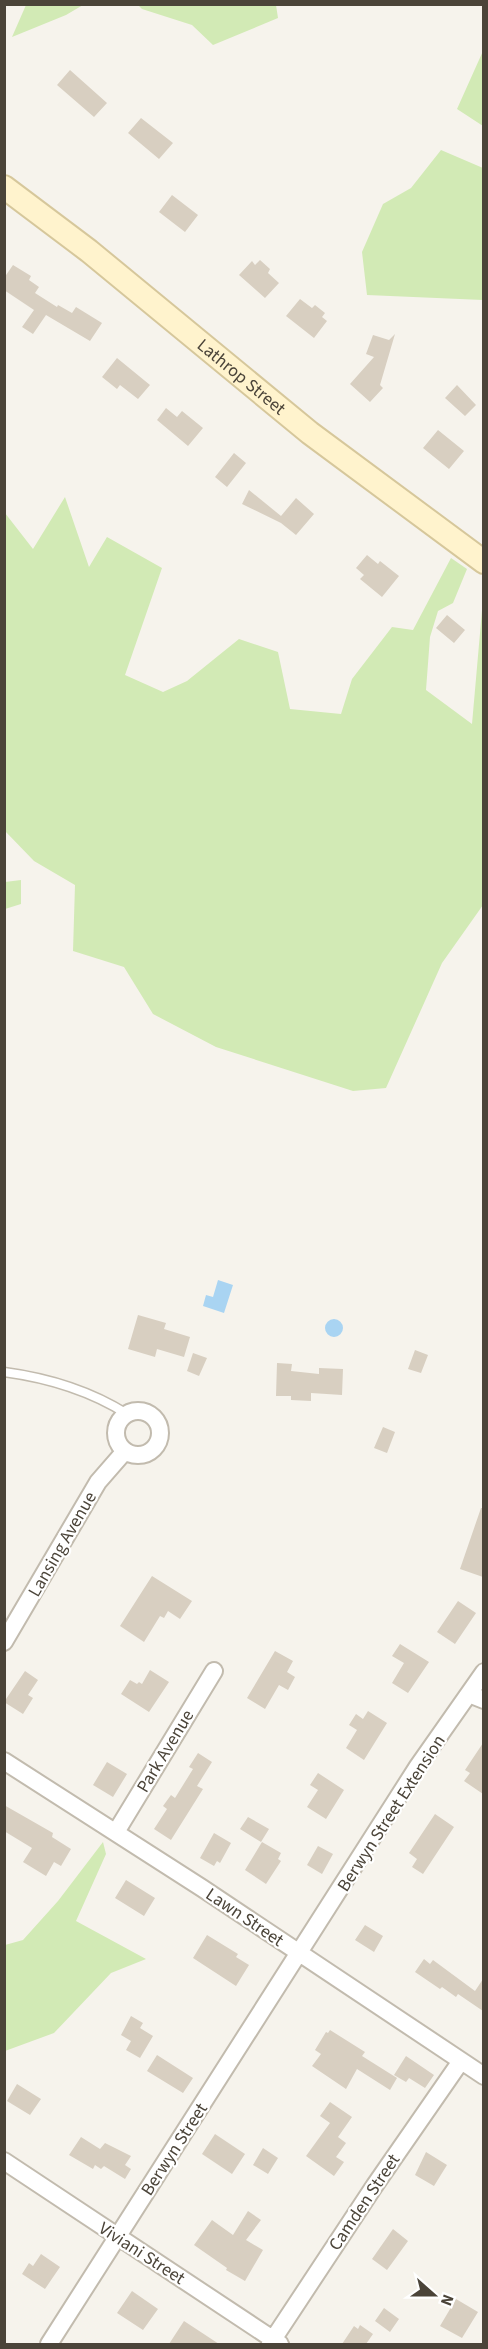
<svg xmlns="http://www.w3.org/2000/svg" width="488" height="2349" font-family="'Source Sans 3',sans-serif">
  <rect width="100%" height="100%" fill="#f6f3ec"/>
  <path fill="#d2eab5" d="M26 5V4L83 5 66 15 12 37Z
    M138 5H276L278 18 213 45 192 25 142 9Z
    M483 51V126L457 109Z
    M441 150 483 168V300L367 295 362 252 383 204 411 188Z
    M65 497 89 567 107 537 162 568 125 675 163 692 187 681 239 639 278 652 290 709 341 714 352 679 392 627 413 630 451 558 467 569 453 603 438 611 430 637 426 690 472 724 483 599V905L442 963 386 1088 353 1091 216 1047 153 1014 124 967 73 951 75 885 34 861 5 831V513L33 549Z
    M21 880V904L5 909V882Z
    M103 1842 106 1854 76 1921 146 1959 111 1973 54 2033 5 2051V1945L23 1940 58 1901Z"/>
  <path fill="#a9d4f2" d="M218 1280 233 1285 224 1313 203 1306 206 1295 213 1297Z
    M325 1328a9 9 0 1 1 18 0a9 9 0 1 1-18 0Z"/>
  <path fill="#d8cfc1" d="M70 70 107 103 94 117 57 85Z
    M141 118 173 143 159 159 128 133Z
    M172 195 198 215 185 232 159 212Z
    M260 260 270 269 268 273 279 283 265 298 239 275 252 261 255 265Z
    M13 265 31 276 29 280 39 287 35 293 57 307 58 305 72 313 76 307 102 323 90 341 46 315 33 334 22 327 34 310 4 290V278Z
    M300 299 312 308 315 305 325 313 322 317 327 321 314 338 286 316Z
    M395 334 380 385 383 388 370 402 350 384 374 357 366 354 373 335 389 340Z
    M117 358 150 385 138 399 120 385 117 389 102 377Z
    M457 385 476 405 465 416 445 398Z
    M166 408 177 417 182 411 203 428 188 446 157 420Z
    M438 430 464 451 449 469 423 448Z
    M234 453 246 463 227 487 215 477Z
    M249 490 281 516 296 498 314 514 296 535 281 523 242 504Z
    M367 555 378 564 380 561 399 576 382 597 360 579 364 575 356 568Z
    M447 615 465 630 454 643 436 628Z
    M138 1315 166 1323 164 1329 190 1337 184 1357 157 1349 155 1357 128 1349Z
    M415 1350 428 1355 421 1373 408 1369Z
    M193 1353 207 1358 199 1376 187 1371Z
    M277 1363 292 1364 291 1371 319 1374V1368L343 1369 342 1395 311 1393V1401L291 1400V1396H276Z
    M383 1427 395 1432 387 1453 374 1448Z
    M481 1508H483V1577L460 1569Z
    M152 1576 192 1601 180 1619 168 1611 164 1618 160 1616 144 1642 120 1626Z
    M458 1601 476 1613 455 1644 437 1632Z
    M400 1644 429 1662 408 1693 392 1683 404 1663 392 1656Z
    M275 1651 293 1661 287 1672 295 1677 288 1690 279 1685 265 1709 247 1698Z
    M150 1670 169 1682 149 1712 121 1694 130 1680 137 1684 139 1682 142 1684Z
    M25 1671 38 1680 28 1695 33 1698 23 1714 4 1702Z
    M368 1711 387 1723 364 1760 346 1748 357 1730 349 1725 356 1714 363 1719Z
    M483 1743V1794L464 1781 470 1773 465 1770Z
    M198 1753 212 1762 197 1786 203 1789 171 1840 154 1829 167 1809 163 1806 171 1795 175 1798 193 1769 189 1767Z
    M107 1762 127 1774 113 1797 93 1785Z
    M318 1773 344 1790 326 1819 307 1807 318 1790 310 1785Z
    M4 1805 53 1833 52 1837 71 1849 61 1866 54 1862 46 1876 23 1862 32 1848 4 1831Z
    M435 1814 454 1827 423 1874 412 1867 417 1859 409 1853Z
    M248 1817 269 1829 261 1842 240 1829Z
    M214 1833 231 1843 220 1863 217 1861 214 1866 200 1858Z
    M262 1842 281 1853 278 1859 281 1861 266 1884 245 1870Z
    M318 1846 333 1854 322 1874 307 1865Z
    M126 1880 155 1898 144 1916 115 1898Z
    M365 1925 383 1936 374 1952 355 1940Z
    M207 1935 238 1954 236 1957 249 1965 236 1986 193 1958Z
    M424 1959 430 1964 433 1960 475 1991 483 1979V2011L458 1994 456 1997 442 1987 440 1989 415 1972Z
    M131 2016 143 2023 140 2028 153 2036 140 2058 126 2050 131 2041 121 2035Z
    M330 2030 365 2052 362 2056 397 2078 390 2090 357 2069 346 2089 312 2066 321 2054 315 2050 326 2032 328 2033Z
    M157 2055 193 2078 183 2093 147 2071Z
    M406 2056 434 2075 425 2088 409 2078 406 2082 394 2075Z
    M17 2084 41 2099 30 2115 7 2101Z
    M330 2102 352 2117 338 2137 346 2143 336 2157 344 2162 334 2176 306 2156 330 2123 320 2116Z
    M215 2134 245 2154 232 2174 202 2154Z
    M81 2137 100 2149 105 2143 131 2156 125 2165 131 2169 125 2179 104 2166 101 2169 95 2165 93 2169 69 2155Z
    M263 2148 278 2158 268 2174 253 2165Z
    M426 2152 447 2165 434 2186 415 2175Z
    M248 2211 261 2220 246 2240 263 2250 245 2281 226 2270 227 2268 194 2245 212 2220 233 2235Z
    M393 2229 408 2241 387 2270 372 2259Z
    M41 2254 60 2267 45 2289 22 2274 29 2263 33 2266Z
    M132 2291 158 2309 143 2330 117 2313Z
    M456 2299 478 2312 462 2338 440 2326Z
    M384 2308 399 2319 390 2332 375 2321Z
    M184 2321 219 2344H169Z
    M360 2325 373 2334 366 2344H342L354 2326 358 2329Z"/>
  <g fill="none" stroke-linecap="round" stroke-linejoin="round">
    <defs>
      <path id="lane" d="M4 1372C49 1378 89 1390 127 1414"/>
      <path id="street" d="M116 1433a22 22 0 1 1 44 0a22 22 0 1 1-44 0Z
        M4 1642 98 1482 125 1451
        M469 1694 484 1700
        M4 1761 202 1888 484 2076
        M116 1832 214 1671
        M4 2161 280 2344
        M49 2344 418 1766 484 1672
        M270 2344 375 2185 461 2061"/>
      <g id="secondary">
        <path id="s1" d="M4 187 89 251 310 433 484 562"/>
      </g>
    </defs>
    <use href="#lane" stroke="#c2bbae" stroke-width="11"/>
    <use href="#street" stroke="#c2bbae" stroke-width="20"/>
    <use href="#secondary" stroke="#d6c79b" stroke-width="26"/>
    <use href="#lane" stroke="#fff" stroke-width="8"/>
    <use href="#street" stroke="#fff" stroke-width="16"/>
    <use href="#secondary" stroke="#fff3cd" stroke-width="22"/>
  </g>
  <g text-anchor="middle" stroke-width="4.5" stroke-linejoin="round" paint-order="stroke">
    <g font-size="18" fill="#4b4439" stroke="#fff">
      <text dy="6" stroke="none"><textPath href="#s1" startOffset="304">Lathrop Street</textPath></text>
      <text transform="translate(62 1544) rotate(-60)" y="6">Lansing Avenue</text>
      <text transform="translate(165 1751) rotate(-59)" y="6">Park Avenue</text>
      <text transform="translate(391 1813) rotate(-57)" y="6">Berwyn Street Extension</text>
      <text transform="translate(245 1917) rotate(34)" y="6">Lawn Street</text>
      <text transform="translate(174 2149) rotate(-57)" y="6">Berwyn Street</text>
      <text transform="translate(364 2202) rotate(-56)" y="6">Camden Street</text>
      <text transform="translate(142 2253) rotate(33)" y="6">Viviani Street</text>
    </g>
  </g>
  <rect width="488" height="2349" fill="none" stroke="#4b4439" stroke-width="12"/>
  <g transform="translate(434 2295) rotate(111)" stroke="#ffffff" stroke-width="4.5" paint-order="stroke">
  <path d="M0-4.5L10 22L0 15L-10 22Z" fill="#4b4439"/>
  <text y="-9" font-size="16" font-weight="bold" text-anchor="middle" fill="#4b4439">N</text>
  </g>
</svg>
